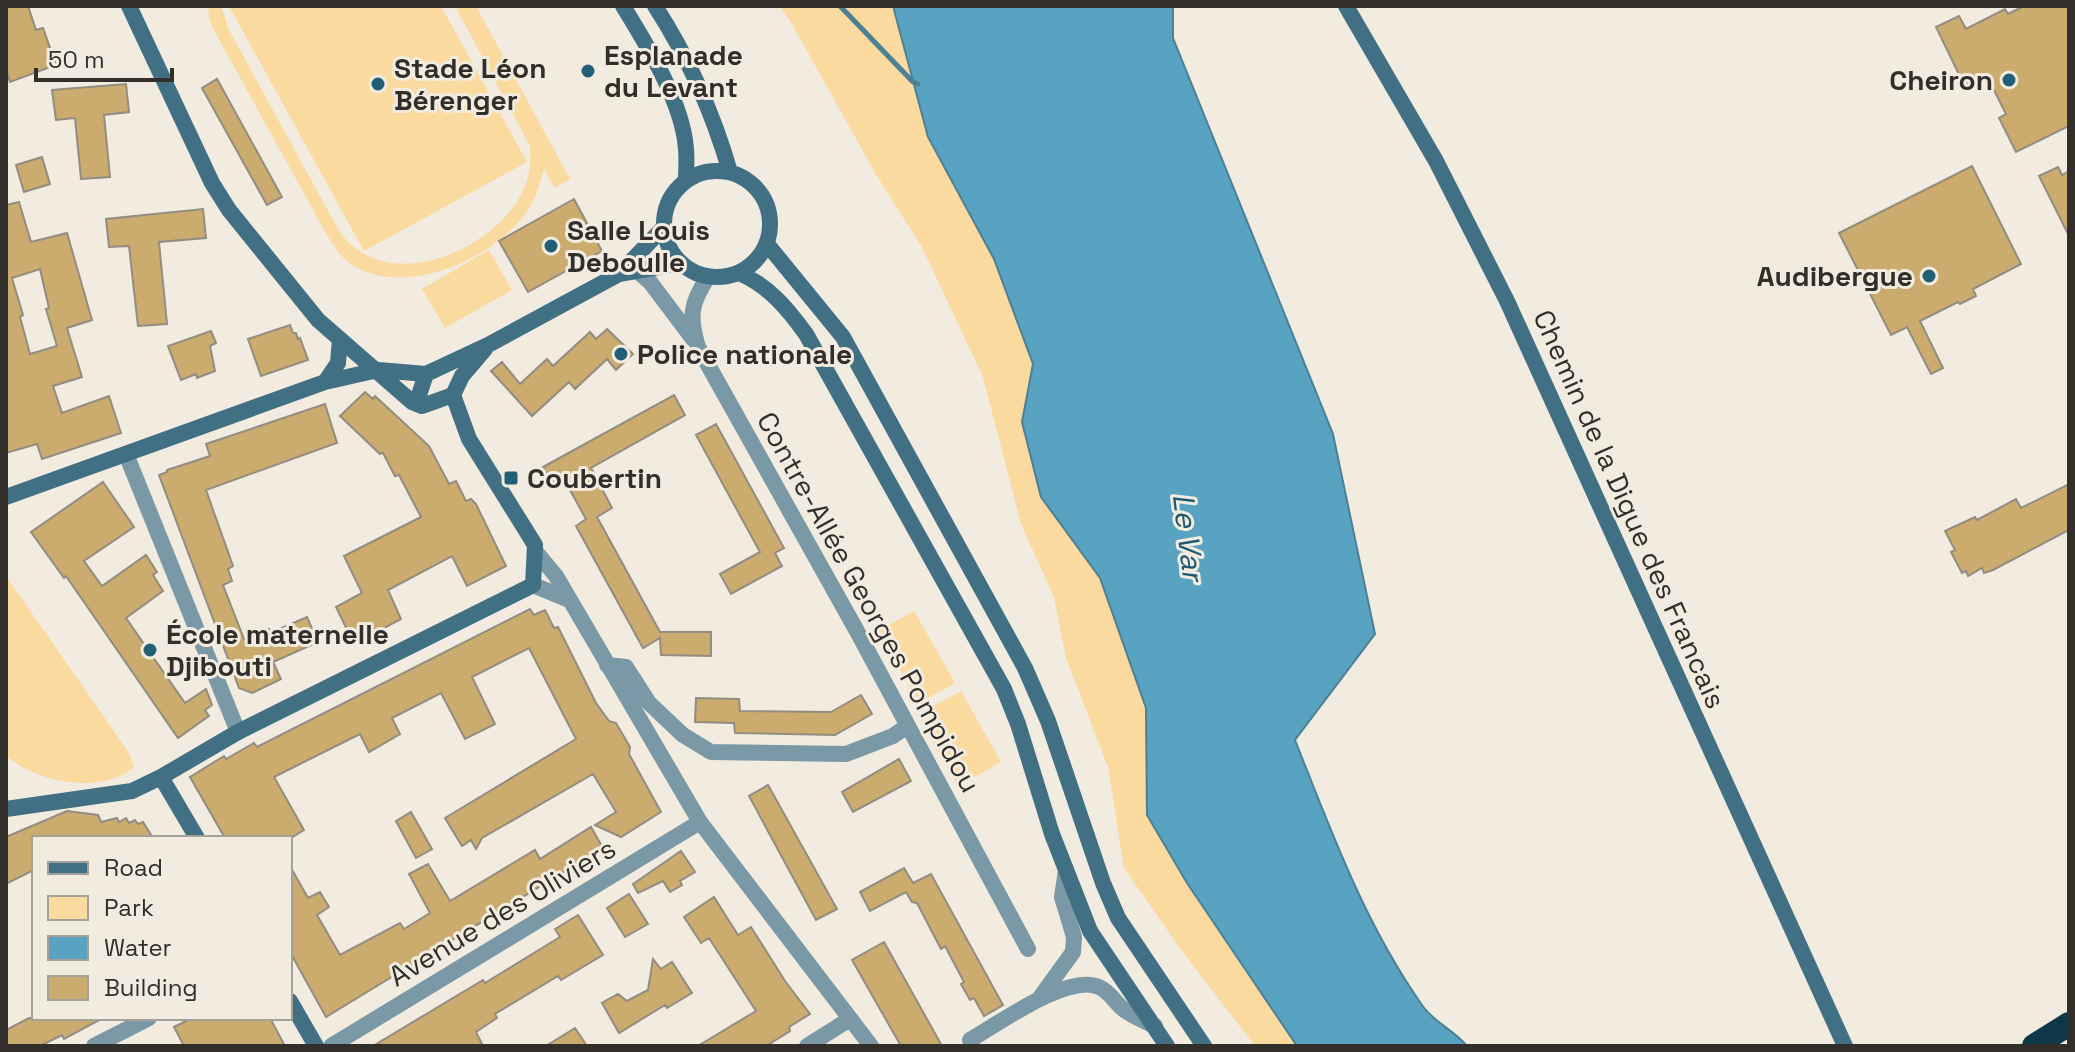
<svg xmlns="http://www.w3.org/2000/svg" width="2075" height="1052" font-family="'Space Grotesk',sans-serif">
  <rect width="100%" height="100%" fill="#f2ebe0"/>
  <path fill="#fada9f" d="M208 6H221L229 30 339 231C385 298 496 251 524 189 530 174 531 161 530 146L455 6H476L570 179 554 188 544 168C540 184 535 200 526 213 492 260 405 298 352 265 341 258 335 247 328 237L217 36 209 19Z
    M229 6H441L527 162 364 251Z
    M779 6H893L928 137 994 259 1033 364 1022 422 1041 497 1100 578 1146 708 1147 815 1187 883 1297 1046H1255L1182 951 1124 868 1108 767 1066 658 1054 597 1021 524 983 377 922 247 875 173 791 22Z
    M489 250 512 290 445 328 422 289Z
    M6 576 129 753 134 767C103 795 34 783 6 755Z
    M914 611 955 683 919 703 878 631Z
    M961 691 1001 762 958 786 917 715Z"/>
  <path fill="#58a2c2" stroke="#4d8095" stroke-width="2" d="M893 6H1173V38L1333 434 1375 634 1295 740C1331 831 1365 924 1422 1005 1433 1022 1454 1030 1467 1046H1297L1187 883 1147 815 1146 708 1100 578 1041 497 1022 422 1033 364 994 259 928 137Z"/>
  <g fill="none" stroke-linecap="round" stroke-linejoin="round">
    <path stroke="#4d8095" stroke-width="5" d="M840 6 913 82 918 84"/>
  </g>
  <path fill="#ccab6f" stroke="#928c81" stroke-width="2" fill-rule="evenodd" d="M6 6H28L36 30 43 28 56 65 10 82 6 69Z
    M2024 6H2069V126L2016 152 1999 118 2006 114 1987 76 1965 87 1936 27 1959 16 1966 29 2005 9 2008 14Z
    M217 79 282 197 267 205 202 88Z
    M126 84 129 112 104 115 110 177 81 179 75 118 56 120 52 90Z
    M42 157 50 184 24 192 16 165Z
    M1972 166 2021 264 1973 289 1976 296 1960 304 1958 302 1920 321 1943 368 1931 374 1907 327 1891 335 1839 233Z
    M2058 167 2062 175 2069 171V236L2039 176Z
    M574 199 602 251 528 292 499 241Z
    M19 202 31 242 67 233 92 320 67 328 82 377 53 386 62 413 109 396 121 433 42 459 37 444 6 453V205ZM40 269 49 308 46 309 57 346 30 354 20 317 23 315 12 278Z
    M203 209 206 238 159 242 167 324 138 326 129 246 109 247 106 219Z
    M290 325 293 333H296L298 339 300 338 308 360 261 376 248 339Z
    M607 329 633 354 616 370 607 359 575 389 569 382 532 416 491 371 502 362 520 384 547 359 553 366 590 332 596 339Z
    M211 331 216 343 210 346 215 371 197 378 196 374 181 380 168 346Z
    M365 392 373 399 375 396 429 446 449 484 456 481 466 501 471 499 476 504 506 566 467 586 452 556 388 590 401 619 354 644 336 607 362 593 344 556 421 517 399 475 395 476 383 453 380 454 340 416Z
    M674 395 685 415 591 468 612 508 597 517 660 632H711V656L661 655 660 638 643 648 576 526 586 519 565 481 555 488 543 467Z
    M325 404 337 443 206 490 233 566 228 569 232 581 223 585 244 639 269 629 270 633 307 617 318 642 273 662 281 679 252 693 239 688 159 475 167 472V470L210 456 206 444Z
    M716 424 784 548 775 553 782 566 731 594 720 574 760 552 696 435Z
    M103 482 134 527 84 561 102 586 146 555 157 572 153 575 163 591 126 618 185 703 206 689 212 705 205 710 209 716 178 738 66 576 64 578 31 532Z
    M2069 484V530L1993 570 1984 573 1982 568 1968 576 1966 571 1962 573 1951 552 1955 550 1945 531 1975 517 1977 520 2016 499 2021 508Z
    M530 609 534 615 545 610 554 628 558 627 596 703 609 721 616 723 630 747 629 754 661 812 621 837 595 825 616 812 593 774 482 838 476 849 471 840 462 846 445 818 576 739 529 648 472 677 495 724 465 739 441 693 392 718 400 734 369 752 360 734 274 777 304 830 291 838H225L190 777 224 756 226 759 254 743 257 747Z
    M861 695 872 714 835 735 735 733 734 723 695 722 696 698 739 699 740 711 831 712Z
    M899 759 911 781 853 812 842 792Z
    M768 785 837 909 816 920 749 796Z
    M67 811 98 815 101 822 117 818 119 822 126 818 129 823 135 820 138 824 143 822 153 838H34V870L6 884V837Z
    M411 812 432 849 416 858 396 821Z
    M591 827 603 848 326 1017 290 952V866L308 898 320 892 329 907 317 915 340 955 400 923 404 929 430 913 409 874 428 864 450 901 535 850 540 859Z
    M681 851 695 872 680 881 682 885 670 892 663 881 638 893 633 884Z
    M904 868 913 883 931 874 1003 1005 984 1016 974 998 970 1000 961 984 964 982 945 946 941 949 917 903 912 902 906 892 870 911 860 892Z
    M629 894 648 924 625 937 607 908Z
    M714 897 738 935 751 927 785 981 810 1014 789 1027 790 1031 766 1046H698L756 1011 709 938 701 943 684 917Z
    M578 915 603 955 561 980 558 976 495 1014 497 1018 476 1032 483 1046H373L483 980 485 983 560 937 555 929Z
    M884 942 942 1046H901L852 960Z
    M653 959 661 969 672 962 692 993 667 1008 665 1005 619 1033 602 1003 618 994 627 1001 648 990Z
    M29 1018H103L64 1039 62 1035 40 1046H6V1030Z
    M192 1018H270L285 1046H184L174 1027Z
    M575 1028 587 1046H546Z"/>
  <g fill="none" stroke-linecap="round" stroke-linejoin="round">
    <path stroke="#7a98a5" stroke-width="16" d="M635 269 650 282 693 339
      M708 277C690 304 689 317 698 347L858 633 1028 949
      M126 454 238 732
      M536 552 556 576 700 822 871 1046
      M533 585 567 599
      M607 665 626 667 649 703 683 735 711 752 846 754 893 736 907 726
      M1039 999 1073 952 1074 937 1062 897 1066 870
      M970 1040C998 1024 1068 973 1099 987 1110 992 1114 1001 1122 1008 1131 1016 1145 1021 1155 1026
      M94 1046 149 1018
      M331 1046 700 822
      M807 1046 850 1019"/>
    <path stroke="#416f83" stroke-width="16" d="M129 6 212 183 229 210 318 320 412 402 422 406 453 395 462 376 485 349
      M623 6C647 45 683 103 686 149 687 159 686 170 686 181
      M655 6C688 57 713 113 730 172
      M1346 6 1436 161 1507 301 1845 1046
      M664 224a53 53 0 1 1 106 0a53 53 0 1 1-106 0Z
      M767 244 843 337 1025 668 1048 721 1103 883 1118 918 1204 1046
      M621 272 664 227
      M739 273C769 286 787 308 806 334L1004 689 1018 724 1052 834 1090 931 1167 1046
      M325 382 338 363 340 339
      M416 404 426 374
      M6 497 325 382 378 370 426 374 488 345 619 274 681 263
      M161 777 197 838
      M6 809 132 791 161 777 238 732 533 585 535 545 469 439 453 395
      M290 1001 316 1046"/>
    <path stroke="#0e3747" stroke-width="24" d="M2034 1046 2069 1024"/>
  </g>
  <g fill="#225e76" stroke="#f2ebe0" stroke-width="3">
    <circle cx="588" cy="71" r="8"/>
    <circle cx="2009" cy="80" r="8"/>
    <circle cx="378" cy="84" r="8"/>
    <circle cx="551" cy="246" r="8"/>
    <circle cx="1929" cy="276" r="8"/>
    <circle cx="621" cy="354" r="8"/>
    <rect x="503" y="470" width="16" height="16" rx="4"/>
    <circle cx="150" cy="650" r="8"/>
  </g>
  <g text-anchor="middle" stroke-width="6" stroke-linejoin="round" paint-order="stroke">
    <g font-size="28" font-weight="bold" fill="#322f2b" stroke="#f2ebe0" text-anchor="start">
      <text x="604" y="65">Esplanade<tspan x="604" dy="32">du Levant</tspan></text>
      <text x="394" y="78">Stade Léon<tspan x="394" dy="32">Bérenger</tspan></text>
      <text x="1993" y="90" text-anchor="end">Cheiron</text>
      <text x="567" y="240">Salle Louis<tspan x="567" dy="32">Deboulle</tspan></text>
      <text x="1913" y="286" text-anchor="end">Audibergue</text>
      <text x="637" y="364">Police nationale</text>
      <text x="527" y="488">Coubertin</text>
      <text x="166" y="644">École maternelle<tspan x="166" dy="32">Djibouti</tspan></text>
    </g>
    <g font-size="28" fill="#322f2b" stroke="#f2ebe0">
      <text transform="translate(1630 509) rotate(66)" y="10">Chemin de la Digue des Francais</text>
      <text transform="translate(869 602) rotate(61)" y="10">Contre-Allée Georges Pompidou</text>
      <text transform="translate(502 912) rotate(-31)" y="10">Avenue des Oliviers</text>
    </g>
    <g font-size="30" font-style="italic" fill="#1f5970" stroke="#f2ebe0">
      <text transform="translate(1188 537) rotate(83)" y="10">Le Var</text>
    </g>
  </g>
  <rect width="2075" height="1052" fill="none" stroke="#322f2b" stroke-width="16"/>
  <rect x="32" y="836" width="260" height="184" fill="#f2ebe0" stroke="#a5a098" stroke-width="2"/>
  <rect x="48" y="862" width="40" height="12" fill="#416f83" stroke="#a5a098" stroke-width="2"/>
  <text x="104" y="876" font-size="24" fill="#322f2b">Road</text>
  <rect x="48" y="896" width="40" height="24" fill="#fada9f" stroke="#a5a098" stroke-width="2"/>
  <text x="104" y="916" font-size="24" fill="#322f2b">Park</text>
  <rect x="48" y="936" width="40" height="24" fill="#58a2c2" stroke="#a5a098" stroke-width="2"/>
  <text x="104" y="956" font-size="24" fill="#322f2b">Water</text>
  <rect x="48" y="976" width="40" height="24" fill="#ccab6f" stroke="#a5a098" stroke-width="2"/>
  <text x="104" y="996" font-size="24" fill="#322f2b">Building</text>
  <path d="M36 68v12h136v-12" fill="none" stroke="#322f2b" stroke-width="4"/>
  <text x="48" y="68" font-size="24" fill="#322f2b" stroke="#f2ebe0" stroke-width="6" paint-order="stroke">50 m</text>
</svg>
